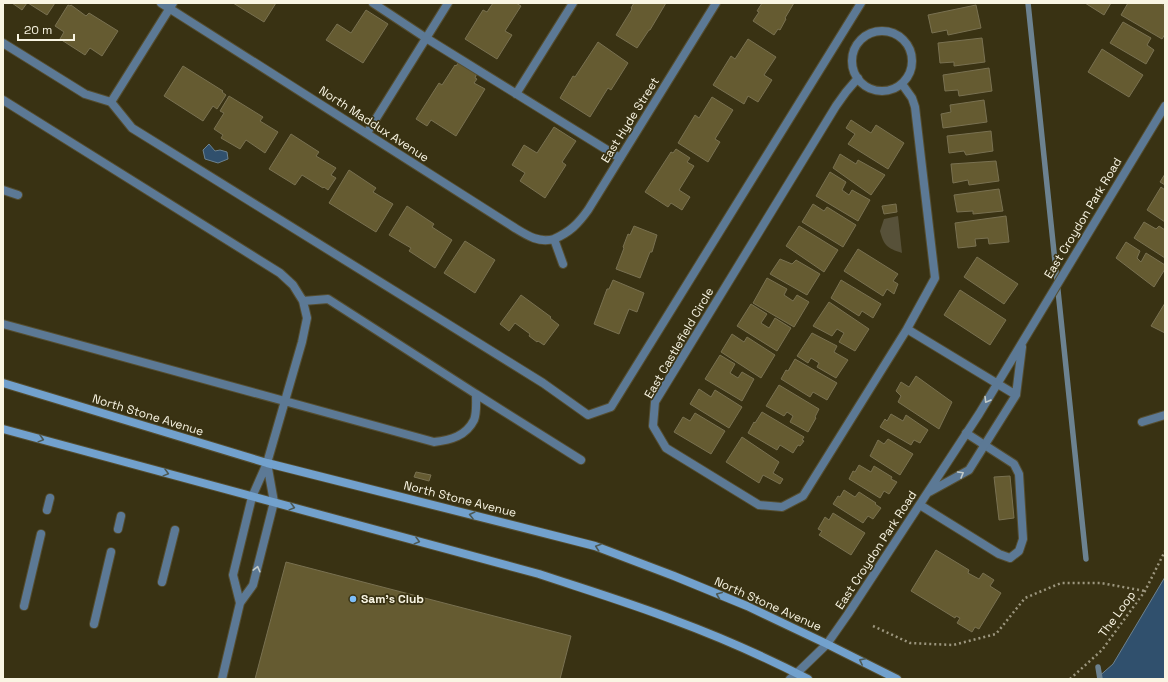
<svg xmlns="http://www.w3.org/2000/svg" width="1168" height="682" font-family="'Space Grotesk',sans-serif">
  <rect width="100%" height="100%" fill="#393213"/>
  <path fill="#575139" d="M898 216 902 253C887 248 884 246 880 231L884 219Z"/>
  <path fill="#30506d" stroke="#6c8290" d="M209 144 215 151 220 150 227 152 228 159 218 163 205 159 203 150Z
    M1165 577V679H1096L1113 664Z"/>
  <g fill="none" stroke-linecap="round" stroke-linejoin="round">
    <path stroke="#6c8290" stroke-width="5.5" d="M1028 3 1086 559
      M1098 667 1100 679"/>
  </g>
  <path fill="#655b31" stroke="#797151" d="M12 3H27L22 10Z
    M28 3H55L47 15Z
    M233 3H276L264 22Z
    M493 3H516L521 6 505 31 512 35 497 59 465 39 483 10 487 12Z
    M634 3H666L650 30H649L637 48 616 35 632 9 631 8Z
    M762 3H794L785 18 786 19 780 30 778 29 774 35 753 21 759 12 757 11Z
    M1085 3H1111L1104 15Z
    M1128 3H1161L1165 6V34L1162 39 1121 15Z
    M68 5 70 6 71 5 86 16 89 13 118 31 102 56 90 48 85 55 60 39 64 32 55 26Z
    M976 5 981 28 948 35 947 30 932 33 928 15Z
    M366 10 388 24 363 63 326 40 337 24 351 33Z
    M1123 22 1151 38 1147 45 1154 50 1146 64 1110 43Z
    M982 38 985 62 954 66V62L940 63 938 43Z
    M748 39 776 57 764 75 772 80 758 102 748 96 744 104 713 85 731 56 735 59Z
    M598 42 628 63 611 90 608 88 590 117 560 98 573 76 575 77Z
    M1102 49 1143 75 1129 97 1088 72Z
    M459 62 477 73 475 78 477 79 474 83 485 89 456 136 431 120 427 126 416 119 439 83 442 85 455 65 456 66Z
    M183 66 223 91 222 92 226 95 217 109 213 106 203 121 164 96Z
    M989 68 992 91 959 96 958 90 945 91 943 75Z
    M229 96 263 117 260 121 278 132 265 153 246 140 240 149 221 138 223 135 214 129 224 113 220 111Z
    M712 97 733 110 715 139 720 142 708 162 678 143 695 115 699 118Z
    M984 100 987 122 943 128 941 114 951 112 950 105Z
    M851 120 871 133 876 125 904 143 888 169 848 144 855 134 846 128Z
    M554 127 576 141 562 162 566 165 545 198 520 181 525 173 512 165 524 145 537 153Z
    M991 131 993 151 966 155 964 151 949 153 947 136Z
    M291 134 319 152 316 156 336 168 331 175 336 178 328 190 324 187 323 188 302 175 295 185 269 169Z
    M676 149 690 158 687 162 694 166 679 190 690 197 682 210 671 203 668 207 645 192 671 152 673 153Z
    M840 154 856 164 858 160 885 175 871 195 833 168Z
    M996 161 999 181 969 185 968 180 953 183 951 164Z
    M349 170 376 188 373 192 393 204 376 232 329 203Z
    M830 172 846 182 842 190 849 195 852 190 870 200 858 221 816 196Z
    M1165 174V185L1160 182Z
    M1161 187 1165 190V222L1147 210Z
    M999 189 1003 211 973 214V211L957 212 954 195Z
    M813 204 824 211 827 207 856 225 843 247 802 222Z
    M896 204 897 212 884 214 882 206Z
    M407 206 434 224 432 227 452 240 435 268 409 251 411 248 389 235Z
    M1006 216 1009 242 989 244 988 238 975 239 976 246 958 248 955 223Z
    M1144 222 1156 229 1159 226 1165 230V258L1134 238Z
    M634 226 657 235 652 252H650L640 278 616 269 624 248 623 247 628 234 630 235Z
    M799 226 838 250 824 272 786 246Z
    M465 241 495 260 475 293 444 273Z
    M1126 242 1140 251 1137 258 1141 262 1146 253 1165 265V269L1154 287 1116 258Z
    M858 249 898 274 893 281 898 284 894 294 887 289 883 296 844 271Z
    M977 257 1018 284 1004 304 964 277Z
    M780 259 792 264 796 260 820 274 807 295 770 274Z
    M767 278 787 289 784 295 793 301 797 295 809 302 794 327 753 303Z
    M613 280 644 293 637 312 629 309 619 334 594 324 607 289H609Z
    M841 280 881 304 873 318 862 311 859 316 831 298Z
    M960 290 1006 320 990 345 944 315Z
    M521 295 551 317 550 318 559 325 544 345 538 341 537 342 529 336 530 334 515 323 509 331 500 324Z
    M829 302 869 329 855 351 839 342 844 333 837 329 832 336 813 326Z
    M1165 303V333L1151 326Z
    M751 304 767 314 761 323 769 328 775 318 791 328 777 351 737 326Z
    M812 333 837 346 834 352 848 360 836 378 817 367 819 363 811 358 808 363 797 356Z
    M732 334 744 342 747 337 775 355 761 378 721 352Z
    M720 355 735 364 730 373 738 378 742 372 754 379 742 401 705 379Z
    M795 359 837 383 827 400 813 392 810 397 781 379 786 370 788 371Z
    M916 376 952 402 939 429 898 402 901 396 896 391 901 382 909 387Z
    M779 385 819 409 815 417 816 418 808 432 790 422 793 416 787 412 784 416 766 406Z
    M699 389 711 397 715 390 742 407 729 428 690 404Z
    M762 412 804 437 802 440 804 441 800 446 798 445 793 453 780 445 777 450 748 433 754 422 755 423Z
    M695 413 725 431 711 454 674 432 683 417 690 421Z
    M891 414 903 421 906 415 928 430 920 443 914 440 911 445 880 427 885 419 887 421Z
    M742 437 779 462 773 473 783 479 780 484 763 475 759 483 726 462Z
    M888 439 913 454 900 475 870 456 878 440 884 444Z
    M859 465 871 472 874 466 892 477 891 479 897 482 889 494 884 491 880 498 849 479 853 471 855 472Z
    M416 472 431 475 429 481 414 477Z
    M1010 476 1014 518 999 520 994 477Z
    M844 490 855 497 859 492 876 503 875 504 881 508 873 519 868 516 863 523 833 504 838 496 840 497Z
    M833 513 865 533 851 555 819 535 822 531 818 529 825 517 829 520Z
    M936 550 969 570 968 573 979 579 983 573 994 580 990 586 1001 593 979 629 975 627 972 632 957 623 960 618 956 616 955 618 911 591Z
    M286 562 571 636 560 679H255Z"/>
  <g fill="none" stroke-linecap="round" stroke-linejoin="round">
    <defs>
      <path id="lane" d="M373 3 426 38 620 158
        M3 43 85 94 111 102 132 128 543 383 588 415 611 407 861 3
        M516 94 573 3
        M3 100 280 273 293 285 303 301 307 318 302 342 267 463 252 497 233 575 240 603
        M3 190 18 195
        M3 324 434 442C451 440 466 436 474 420 477 413 476 401 476 394L328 299 303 301
        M476 394 581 460
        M920 505 999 554 1010 558 1019 551 1023 539 1019 474 1014 464 966 433
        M47 510 50 498
        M118 529 121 516
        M162 582 175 530
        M24 606 41 534
        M94 624 111 552
        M222 679 240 603 253 585 274 502 267 463
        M790 679 797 673"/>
      <path id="street" d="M161 3 515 228C528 236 539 243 554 239L563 264
        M852 61a30 30 0 1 1 60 0a30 30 0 1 1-60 0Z
        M858 78 846 92 836 106 655 402 653 426 666 448 759 505 782 507 803 496 907 329 935 278 915 107 912 98 902 84
        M111 102 173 3
        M367 133 448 3
        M554 239C570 232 578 224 588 210L716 3
        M907 329 1016 395
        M1142 422 1165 415
        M929 492 969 470 1016 395 1022 347
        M797 673 827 644 848 614 979 414 1165 106"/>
      <path id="secondary" d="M3 383 267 463 595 546 674 576 747 606 827 644 897 679
        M3 429 539 574C584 589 630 603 674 620 720 637 765 657 808 679"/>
    </defs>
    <use href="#lane" stroke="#544d30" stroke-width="10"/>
    <use href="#street" stroke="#544d30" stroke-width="10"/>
    <use href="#secondary" stroke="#544d30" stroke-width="10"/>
    <path stroke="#9c967e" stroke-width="2.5" stroke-dasharray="2 3" stroke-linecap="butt" d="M873 626 910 643 953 645 996 634 1025 598 1061 583H1101L1145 591
      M1070 679 1102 650 1145 591 1165 551"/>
    <use href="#lane" stroke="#5c7995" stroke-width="8"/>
    <use href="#street" stroke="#5c7995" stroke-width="8"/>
    <use href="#secondary" stroke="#72a1cd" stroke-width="8"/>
  </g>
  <defs><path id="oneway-chevron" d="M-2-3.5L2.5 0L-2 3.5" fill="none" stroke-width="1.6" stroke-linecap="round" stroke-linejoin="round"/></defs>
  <g stroke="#c2cac8">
    <use href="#oneway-chevron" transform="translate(987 400) rotate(121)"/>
    <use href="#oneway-chevron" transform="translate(961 474) rotate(-30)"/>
    <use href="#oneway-chevron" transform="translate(257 569) rotate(-76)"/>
  </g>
  <g stroke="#4d5954">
    <use href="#oneway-chevron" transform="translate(41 439) rotate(15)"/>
    <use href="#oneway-chevron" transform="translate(166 473) rotate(15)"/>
    <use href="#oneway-chevron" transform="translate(292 507) rotate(15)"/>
    <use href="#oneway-chevron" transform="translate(472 515) rotate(-166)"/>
    <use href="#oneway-chevron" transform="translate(417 541) rotate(15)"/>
    <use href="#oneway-chevron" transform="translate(598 547) rotate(-161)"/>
    <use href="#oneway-chevron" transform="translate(719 595) rotate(-157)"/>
    <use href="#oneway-chevron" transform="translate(862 661) rotate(-153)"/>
  </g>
  <circle fill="#7dbef9" stroke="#393213" stroke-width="1.5" cx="353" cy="599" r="4"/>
  <g text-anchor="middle" stroke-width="3.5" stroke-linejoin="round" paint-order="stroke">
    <g font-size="12" fill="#f9f5e3" stroke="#393213">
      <text transform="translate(630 120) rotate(-58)" y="4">East Hyde Street</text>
      <text transform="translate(374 124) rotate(33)" y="4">North Maddux Avenue</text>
      <text transform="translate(1083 218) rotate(-59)" y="4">East Croydon Park Road</text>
      <text transform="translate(679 343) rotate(-60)" y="4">East Castlefield Circle</text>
      <text transform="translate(148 415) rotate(17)" y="4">North Stone Avenue</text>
      <text transform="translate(460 499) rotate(14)" y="4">North Stone Avenue</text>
      <text transform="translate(876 550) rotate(-57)" y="4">East Croydon Park Road</text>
      <text transform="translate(768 604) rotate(24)" y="4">North Stone Avenue</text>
      <text transform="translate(1117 614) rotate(-54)" y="4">The Loop</text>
    </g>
    <g font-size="12" font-weight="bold" fill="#f9f5e3" stroke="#393213" text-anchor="start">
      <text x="361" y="603">Sam's Club</text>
    </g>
  </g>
  <rect width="1168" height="682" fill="none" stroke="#f9f5e3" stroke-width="8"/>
  <path d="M18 34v6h56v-6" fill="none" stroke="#f9f5e3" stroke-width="2"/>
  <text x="24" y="34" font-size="12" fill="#f9f5e3" stroke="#393213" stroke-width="3" paint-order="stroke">20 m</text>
</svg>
